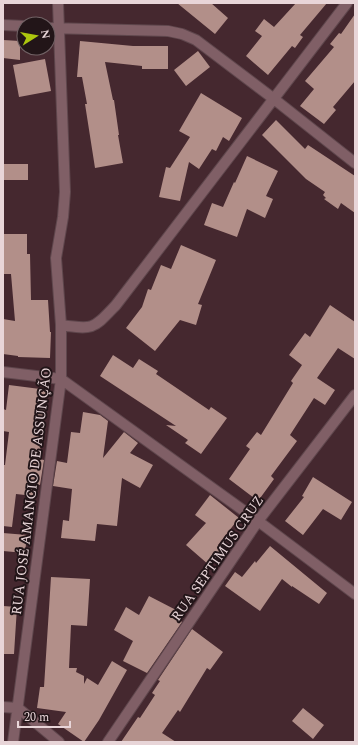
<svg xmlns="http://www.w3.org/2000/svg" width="358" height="745" font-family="Spectral,serif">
  <rect width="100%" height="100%" fill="#45282f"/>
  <path fill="#b28f89" d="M177 3H211L228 18 215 34Z
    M296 3H327L300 35 303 37 295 48 292 46 268 75 246 56 262 36 255 31 264 19 274 27Z
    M355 14V81L333 107 336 110 324 124 300 106 314 89 305 81 334 47 330 44 339 33 341 34Z
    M3 40 20 41V60L3 58Z
    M80 41 133 46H168V69H142V66L105 62 113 100H114L119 135H118L123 163 95 168 85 104H87L82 77H77Z
    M198 51 210 67 186 86 174 70Z
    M45 59 51 91 19 97 13 65Z
    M201 93 242 118 229 141 223 137 216 151 212 149 199 169 189 162 180 201 159 197 166 167 170 168 190 137 179 131Z
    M276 120 305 149 308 145 355 176V213L341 203 338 209 324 199 326 198 323 195 325 192 306 179 262 135Z
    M247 156 278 171 266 196 273 199 265 218 247 209 237 237 204 225 212 203 223 207 234 182 235 183Z
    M3 164H28V180H3Z
    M3 234H27V254H30L31 300H48L50 332H51L50 358 18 357V356L3 354V319L15 321 11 274H3Z
    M181 245 216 260 198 304 202 305 196 325 180 320 155 351 126 328 142 307 148 289 151 290 161 265 171 269Z
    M330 305 355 322V359L338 348 317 378 335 390 325 405 314 398 290 435 297 441 271 476 274 479 258 501 229 479 250 449 246 446 257 432 261 435 293 383 291 381 302 365 289 355 305 333 310 337Z
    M113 355 133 368 139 359 158 371 156 374 209 410 211 407 227 418 201 454 185 443 188 440 166 425 176 426 100 376Z
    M9 385 48 390 39 459 44 460 40 485 35 484 34 496 16 494 12 527 3 526V465H5L9 432 3 431V409L6 410Z
    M83 412 100 415 108 421 103 458 124 432 138 443 130 453 153 465 140 488 122 478 117 526 97 524 95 541 61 538 63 520 69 521 72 489 53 486 57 461 67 463 71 432 80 433Z
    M313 477 352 502 341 520 323 509 303 535 285 521 304 497 302 496Z
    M210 495 239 518 218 545 224 549 209 565 186 545 206 523 195 515Z
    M3 533 27 535 25 553 3 551Z
    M270 546 327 593 319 604 292 586V587L282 579 260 611 225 586 235 572 242 577 255 561 256 563Z
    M51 577 90 579 87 626 71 625 69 668H77L76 672 84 676V684L87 678 98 685 112 661 127 670 99 720 84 742 58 724 66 712 37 708 40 687H44Z
    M149 596 178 611 175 616 182 622 147 673 123 661 133 641 114 630 126 607 139 615Z
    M3 606 17 607 14 654H3Z
    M192 629 223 652 210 670 207 668 180 712 178 710 162 733 176 742H121L138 717 140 718 155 695 152 693 160 681 158 680Z
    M303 708 324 725 313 739 292 721Z"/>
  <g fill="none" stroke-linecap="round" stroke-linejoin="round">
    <defs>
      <path id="minor" d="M3 25 24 26
        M48 28 168 31 182 34 196 40 274 99 355 163
        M61 325C94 330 93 329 116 305L347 3
        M3 372 61 379 258 521 355 594
        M3 707 18 708 59 742
        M13 742 61 379V325L56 258 63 217 65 192 58 3
        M108 742 258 521 355 395"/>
    </defs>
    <use href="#minor" stroke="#5f474d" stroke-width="12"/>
    <use href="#minor" stroke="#805f66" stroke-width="10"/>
  </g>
  <g text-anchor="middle" stroke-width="4" stroke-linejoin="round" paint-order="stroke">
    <g font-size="14" fill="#e8d5d8" stroke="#221518">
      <text transform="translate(31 491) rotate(-83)" y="5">RUA JOSÉ AMANCIO DE ASSUNÇÃO</text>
      <text transform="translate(217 558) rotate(-55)" y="5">RUA SEPTIMUS CRUZ</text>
    </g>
  </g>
  <rect width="358" height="745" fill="none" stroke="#e8d5d8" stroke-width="8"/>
  <g transform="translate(36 36) rotate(79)"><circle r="19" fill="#221518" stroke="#716265"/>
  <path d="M0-3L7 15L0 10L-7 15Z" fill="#adc60e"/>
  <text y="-6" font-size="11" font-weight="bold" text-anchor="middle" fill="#e8d5d8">N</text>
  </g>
  <path d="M18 721v6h52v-6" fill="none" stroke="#e8d5d8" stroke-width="2"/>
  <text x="24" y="721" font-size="12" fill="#e8d5d8" stroke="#221518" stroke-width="3" paint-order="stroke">20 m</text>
</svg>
